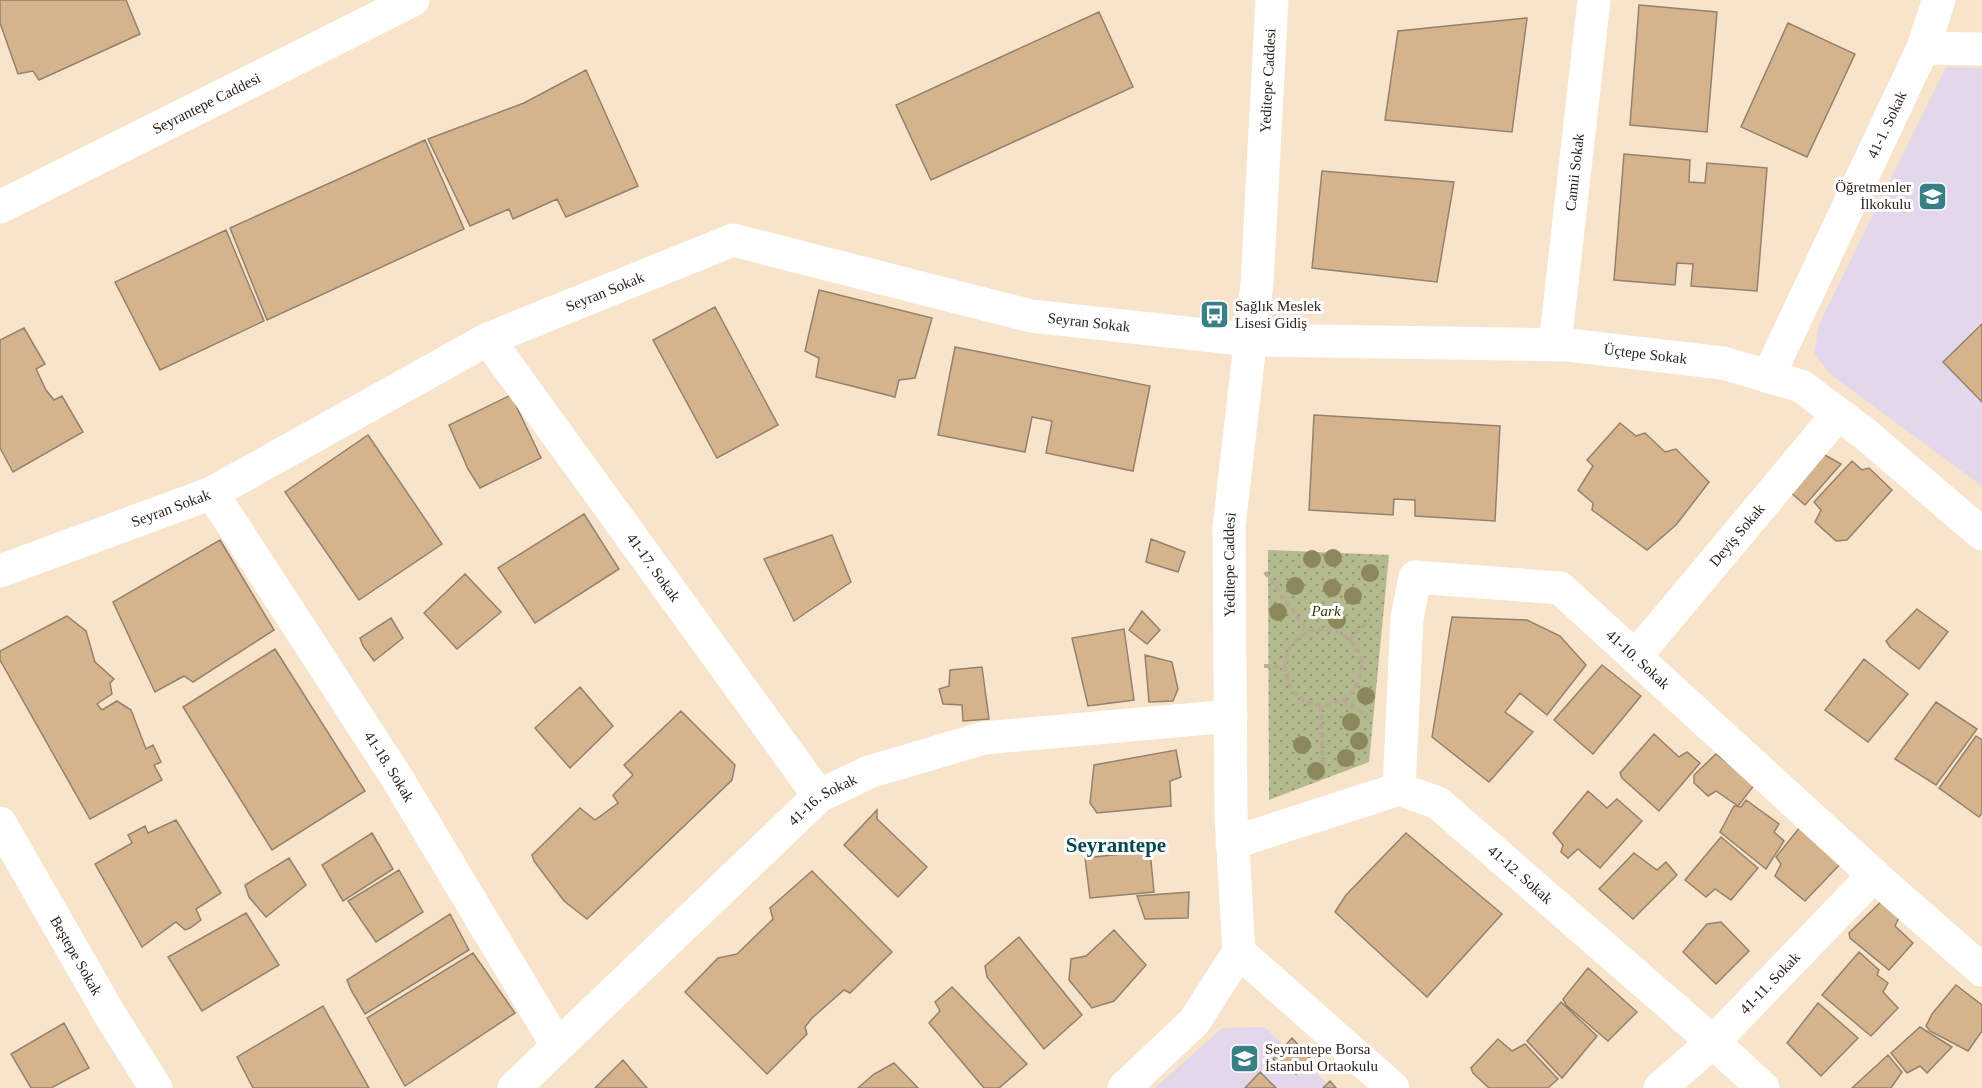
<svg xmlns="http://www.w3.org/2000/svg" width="1982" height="1088" font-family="'Times New Roman',serif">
  <defs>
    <pattern id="park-dots" width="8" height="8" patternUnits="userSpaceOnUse" patternTransform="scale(1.5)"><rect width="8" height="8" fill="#b3bb8e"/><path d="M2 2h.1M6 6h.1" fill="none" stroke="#929873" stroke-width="1.8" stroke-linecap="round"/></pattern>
  </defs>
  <rect width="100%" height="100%" fill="#f8e3cb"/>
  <path fill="#e3d7eb" d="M1946 67 1982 68V486L1830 374 1814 353 1819 324Z
    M1264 1027 1332 1088H1155L1222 1028Z"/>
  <path fill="url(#park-dots)" d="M1268 550 1389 555 1369 762 1269 800Z"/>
  <path fill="#d4b38d" stroke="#94826c" stroke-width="1.5" d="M0 0H126L140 34 39 80 33 71 18 74 0 23Z
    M1639 5 1717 12 1707 132 1630 125Z
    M1099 12 1133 87 931 180 896 105Z
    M1527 18 1512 132 1385 120 1398 31Z
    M1788 23 1855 54 1807 157 1741 127Z
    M586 70 638 186 566 217 557 199 513 219 509 209 470 226 428 139 524 103Z
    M425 140 464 229 267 320 230 228Z
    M1624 154 1690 160 1689 182 1705 183 1707 163 1767 168 1757 291 1691 286 1693 264 1677 263 1675 285 1614 280Z
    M1322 171 1454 182 1437 282 1312 268Z
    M226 230 264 321 160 370 115 282Z
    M819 290 932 318 915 378 899 380 895 397 816 377 819 358 805 351Z
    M715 307 778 425 717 458 653 340Z
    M1982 324V402L1943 362Z
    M24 328 45 364 36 369 46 390 54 400 62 396 83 432 13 472 0 448V340Z
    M955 347 1150 386 1133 471 1046 453 1052 421 1032 417 1025 452 938 435Z
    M511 395 541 458 480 488 468 469 449 425Z
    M1314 415 1500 426 1495 521 1415 516V500L1394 499 1393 515 1309 510Z
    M1620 423 1636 436 1645 433 1665 452 1676 449 1709 482 1676 525 1647 550 1592 510 1593 503 1578 490 1593 466 1587 460Z
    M368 435 442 544 359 600 285 492Z
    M1823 454 1841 464 1805 505 1790 492Z
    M1852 461 1862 470 1869 468 1892 490 1847 540 1836 541 1815 522 1821 510 1814 502Z
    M584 514 619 569 535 623 498 568Z
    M832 535 851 582 794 621 764 559Z
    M1151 539 1185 552 1178 572 1146 562Z
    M220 540 274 630 193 682 184 676 155 692 113 602Z
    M465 574 501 612 457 649 424 613Z
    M1917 609 1948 632 1919 669 1890 647 1886 641Z
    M1142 611 1160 630 1147 644 1129 630Z
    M67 616 86 631 95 662 114 679 110 683 112 694 97 704 102 710 117 701 131 710 146 749 153 745 161 762 154 765 162 780 90 819 0 660V651Z
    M1452 617 1527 620 1560 636 1586 665 1547 715 1520 693 1505 712 1533 732 1489 782 1432 737Z
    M391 618 403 638 374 661 363 646 360 638Z
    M1124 629 1134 700 1088 706 1072 638Z
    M275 649 365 791 272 850 183 707Z
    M1145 655 1172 662 1178 689 1173 701 1149 702Z
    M1864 659 1908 694 1868 742 1825 710Z
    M1602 665 1641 696 1593 754 1554 720Z
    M982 667 989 719 963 721 962 705 943 704 939 689 949 686 950 670Z
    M580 687 613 726 570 768 535 728Z
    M1936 702 1977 729 1936 785 1895 759Z
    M681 711 735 765 732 780 587 919 564 901 534 861 532 855 580 808 595 820 618 803 613 795 633 775 624 765Z
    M1654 734 1679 757 1687 752 1700 763 1659 811 1622 778 1620 773Z
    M1976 736 1982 740V813L1979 817 1939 788Z
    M1176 750 1181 777 1170 781 1171 806 1097 813 1090 803 1094 765Z
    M1716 754 1755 784 1738 806 1716 791 1708 796 1694 783V775Z
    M1588 791 1607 808 1617 799 1642 821 1600 868 1578 849 1568 858 1561 852 1563 845 1553 833Z
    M1746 800 1779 824 1774 832 1784 841 1766 869 1720 832 1734 806 1741 807Z
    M877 810V819L927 867 898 897 844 845Z
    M176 820 221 893 196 909 201 920 190 928 185 930 176 922 142 947 95 864 132 843 128 835 145 826 148 833Z
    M1804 822 1845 859 1805 901 1775 876 1781 864 1776 857Z
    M372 833 393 869 343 901 322 865Z
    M1406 833 1502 914 1427 997 1335 912 1346 895Z
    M1721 837 1758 868 1731 900 1715 889 1706 897 1685 880Z
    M1150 851 1154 892 1090 898 1085 858Z
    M1634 853 1657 870 1666 862 1677 875 1633 919 1599 889Z
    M289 858 306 885 266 917 249 897 245 885Z
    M399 870 423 912 376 942 348 901Z
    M812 871 892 952 850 993 844 990 812 1018 805 1027 807 1034 767 1074 685 992 718 958 737 954 773 919 770 908Z
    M1189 892 1188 918 1145 919 1137 896Z
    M1890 893 1905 905 1895 926 1913 943 1889 970 1850 938 1849 933Z
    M246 913 279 965 202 1011 168 957Z
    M450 914 469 950 365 1014 351 990 347 980Z
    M1721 922 1749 951 1716 984 1683 952 1707 924Z
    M1114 930 1146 965 1114 1001 1092 1008 1069 980 1071 959 1086 956Z
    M1019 937 1082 1015 1044 1049 987 977 985 966Z
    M1859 952 1879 970 1877 975 1888 983 1883 992 1898 1008 1871 1036 1822 995Z
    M473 953 515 1013 405 1086 367 1018Z
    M1588 968 1637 1012 1608 1041 1566 1005 1563 999Z
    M1956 985 1982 1005V1031L1968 1051 1930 1031 1926 1026 1932 1014Z
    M952 987 1027 1064 999 1088H984L929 1023 940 1011 935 1002Z
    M1561 1002 1597 1036 1562 1078 1527 1041Z
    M1818 1003 1858 1038 1821 1076 1787 1043Z
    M323 1006 369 1088H253L237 1057Z
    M64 1023 89 1068 51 1088H31L11 1054Z
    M1920 1027 1952 1047 1927 1073 1920 1066 1907 1073 1891 1053Z
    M1292 1038 1310 1058 1296 1074 1273 1059Z
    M1498 1039 1512 1051 1525 1044 1558 1079 1548 1088H1489L1473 1073 1471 1068Z
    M1888 1055 1902 1072 1891 1088H1852Z
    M623 1060 647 1088H595Z
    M894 1063 918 1088H858L874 1074Z
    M1260 1072 1276 1088H1245Z
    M1330 1081 1336 1088H1323Z"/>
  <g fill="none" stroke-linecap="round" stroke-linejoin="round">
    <path stroke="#baa996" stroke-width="4" stroke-dasharray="6 3" stroke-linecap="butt" d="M1265 572 1308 632
      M1285 667a38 38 0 1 1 76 0a38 38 0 1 1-76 0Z
      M1349 640 1370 619
      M1264 666 1284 667
      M1342 700 1367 715
      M1321 705 1323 777"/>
    <g stroke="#fff" stroke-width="33">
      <path d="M1923 48 1982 49"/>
      <path id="s1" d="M0 207 413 0"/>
      <path id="s2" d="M488 339 819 796"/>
      <path id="s3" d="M1555 345 1594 0"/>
      <path id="s4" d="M1768 377 1923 48 1939 0"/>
      <path id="s5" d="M212 493 397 778 557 1045"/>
      <path id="s6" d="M0 571 212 493 488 339 733 240 1031 316 1251 340 1568 345 1723 363 1801 386 1864 433 1982 534"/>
      <path id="s7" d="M1635 657 1838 414"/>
      <path id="s8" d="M1399 789 1407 618 1415 577 1560 588 1887 887 1982 970"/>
      <path id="s9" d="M0 823 113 1020 156 1088"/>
      <path id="s10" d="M1232 843 1399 789 1438 803 1713 1042 1763 1088"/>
      <path d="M1239 952 1393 1088"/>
      <path id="s11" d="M514 1088 819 796 869 772 984 738 1231 716"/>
      <path id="s12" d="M1124 1088 1194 1022 1239 952 1231 815 1229 527 1257 283 1272 0"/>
      <path id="s13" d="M1660 1088 1713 1042 1874 875"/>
    </g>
  </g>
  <g fill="#8d875c">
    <circle cx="1333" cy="558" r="9"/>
    <circle cx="1312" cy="559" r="9"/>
    <circle cx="1370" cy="573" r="9"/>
    <circle cx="1295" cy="586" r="9"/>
    <circle cx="1332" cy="588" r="9"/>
    <circle cx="1353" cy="596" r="9"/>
    <circle cx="1278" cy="612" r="9"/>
    <circle cx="1337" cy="620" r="9"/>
    <circle cx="1366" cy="696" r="9"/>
    <circle cx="1351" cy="722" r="9"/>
    <circle cx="1359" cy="741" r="9"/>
    <circle cx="1302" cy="745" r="9"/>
    <circle cx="1346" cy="758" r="9"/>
    <circle cx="1316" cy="771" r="9"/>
  </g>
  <defs>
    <symbol id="school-square" viewBox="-11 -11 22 22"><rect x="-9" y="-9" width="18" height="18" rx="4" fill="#388086" stroke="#fff"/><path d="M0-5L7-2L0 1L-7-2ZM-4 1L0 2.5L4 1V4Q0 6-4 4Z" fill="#fff"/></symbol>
    <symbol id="bus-square" viewBox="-11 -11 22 22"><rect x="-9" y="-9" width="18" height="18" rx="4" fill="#388086" stroke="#fff"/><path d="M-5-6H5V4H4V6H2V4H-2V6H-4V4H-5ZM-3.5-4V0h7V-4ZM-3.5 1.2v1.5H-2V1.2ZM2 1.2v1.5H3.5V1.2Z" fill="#fff"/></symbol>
  </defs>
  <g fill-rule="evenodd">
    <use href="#school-square" x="1916" y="180" width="33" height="33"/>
    <use href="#bus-square" x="1198" y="298" width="33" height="33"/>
    <use href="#school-square" x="1228" y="1042" width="33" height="33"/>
  </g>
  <g text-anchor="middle" stroke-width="6" stroke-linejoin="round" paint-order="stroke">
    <g font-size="15" fill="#2b241b" stroke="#fff">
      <text dy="5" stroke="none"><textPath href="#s12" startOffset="1053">Yeditepe Caddesi</textPath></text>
      <text dy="5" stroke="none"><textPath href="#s1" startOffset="231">Seyrantepe Caddesi</textPath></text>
      <text dy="5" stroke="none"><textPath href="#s4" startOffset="279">41-1. Sokak</textPath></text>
      <text dy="5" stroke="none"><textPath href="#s3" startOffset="174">Camii Sokak</textPath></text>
      <text dy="5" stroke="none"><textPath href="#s6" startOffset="668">Seyran Sokak</textPath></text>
      <text dy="5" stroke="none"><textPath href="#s6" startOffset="1172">Seyran Sokak</textPath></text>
      <text dy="5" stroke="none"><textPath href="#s6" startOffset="1730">Üçtepe Sokak</textPath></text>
      <text dy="5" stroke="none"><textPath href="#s6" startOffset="182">Seyran Sokak</textPath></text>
      <text dy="5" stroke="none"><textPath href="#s7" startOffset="159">Deyiş Sokak</textPath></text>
      <text dy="5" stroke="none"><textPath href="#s12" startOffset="567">Yeditepe Caddesi</textPath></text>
      <text dy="5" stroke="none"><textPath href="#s2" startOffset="282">41-17. Sokak</textPath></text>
      <text dy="5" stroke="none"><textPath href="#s8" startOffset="464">41-10. Sokak</textPath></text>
      <text dy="5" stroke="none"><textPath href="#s5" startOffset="326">41-18. Sokak</textPath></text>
      <text dy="5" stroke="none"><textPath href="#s11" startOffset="423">41-16. Sokak</textPath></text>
      <text dy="5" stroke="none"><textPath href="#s10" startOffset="326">41-12. Sokak</textPath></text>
      <text dy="5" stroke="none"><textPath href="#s9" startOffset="153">Beştepe Sokak</textPath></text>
      <text dy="5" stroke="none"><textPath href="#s13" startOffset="152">41-11. Sokak</textPath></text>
    </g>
    <g font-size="15" fill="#2b241b" stroke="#fff" text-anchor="start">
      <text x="1911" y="192" text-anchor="end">Öğretmenler<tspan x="1911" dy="17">İlkokulu</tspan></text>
      <text x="1235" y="311">Sağlık Meslek<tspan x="1235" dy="17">Lisesi Gidiş</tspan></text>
      <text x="1265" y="1054">Seyrantepe Borsa<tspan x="1265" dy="17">İstanbul Ortaokulu</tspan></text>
    </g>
    <g font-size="15" font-style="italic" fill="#353b02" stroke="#fff">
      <text x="1326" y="616">Park</text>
    </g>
    <g font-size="21" font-weight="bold" fill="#07494e" stroke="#fff">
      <text x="1116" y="852">Seyrantepe</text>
    </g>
  </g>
</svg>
